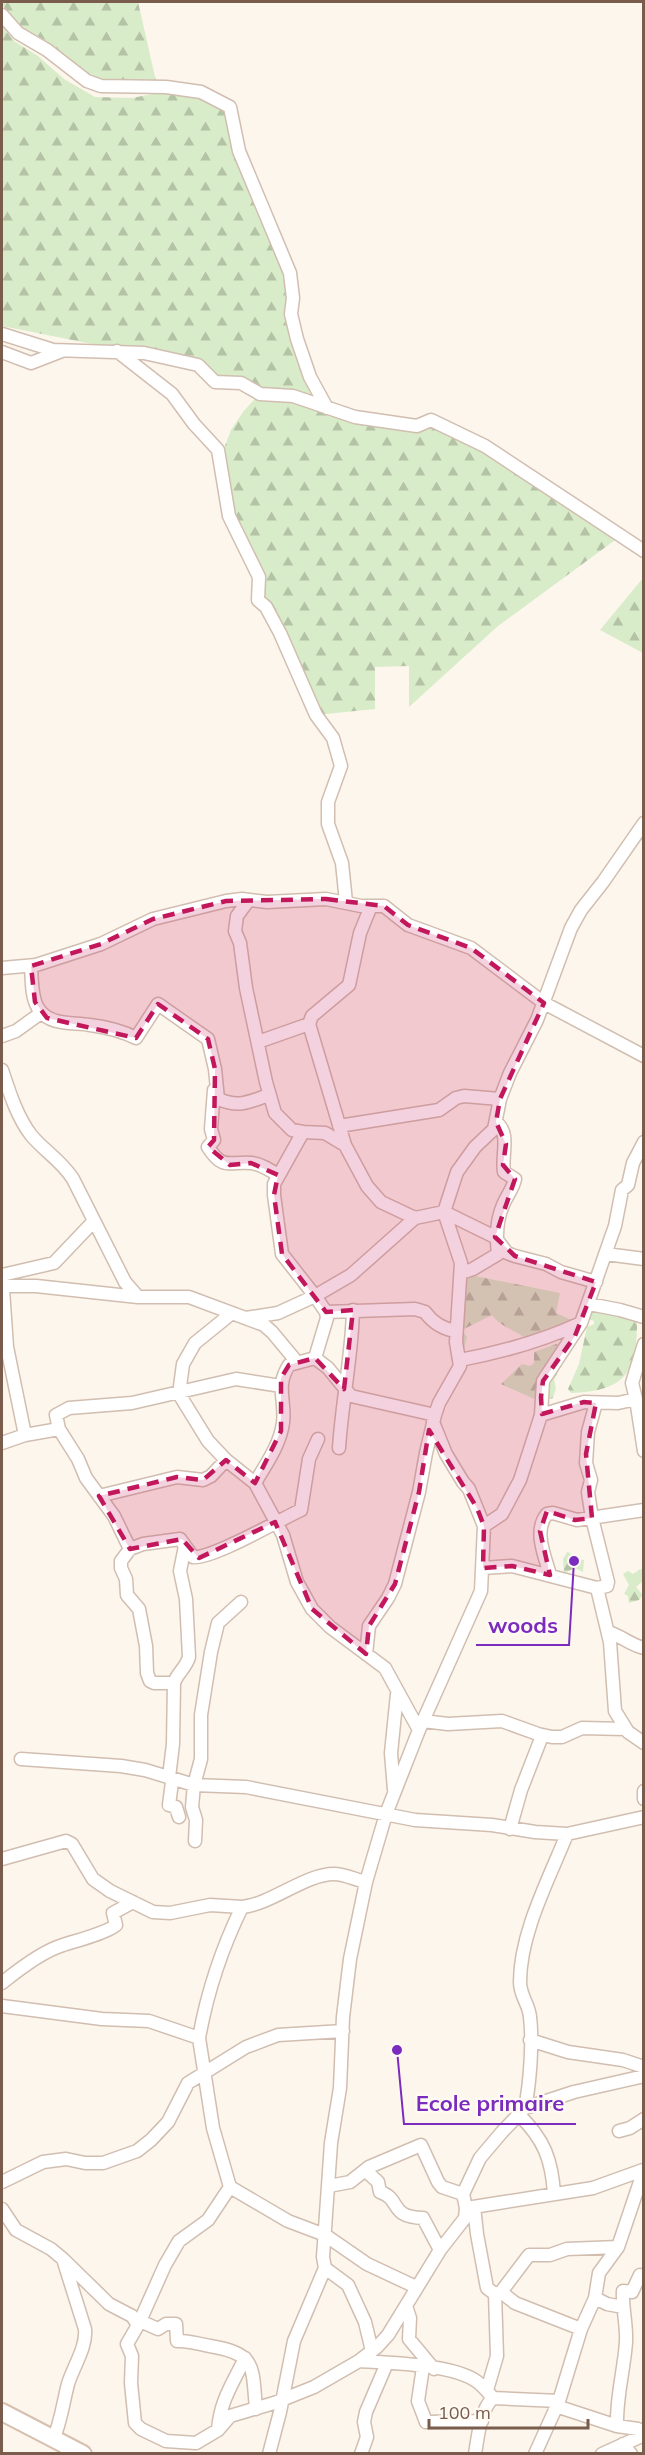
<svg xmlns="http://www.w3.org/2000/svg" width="645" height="2455" font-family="Mulish,sans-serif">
  <defs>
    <pattern id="forest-firs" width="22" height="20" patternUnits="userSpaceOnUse" patternTransform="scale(1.5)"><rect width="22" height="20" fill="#d8ecc9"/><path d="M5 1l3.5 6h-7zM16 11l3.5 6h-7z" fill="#b4c2a5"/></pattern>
  </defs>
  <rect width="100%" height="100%" fill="#fdf6ec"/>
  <path fill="url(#forest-firs)" d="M2 2H138L156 81H102L89 76 45 40 22 28 2 5Z
    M2 26 14 41 38 56 64 79 95 97 132 98 158 93 201 92 230 107 239 151 290 273 293 323 327 408 417 426 431 420 622 535 498 626 409 707V666L375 667V709L316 715 266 607 259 577 238 537 221 456 231 430 243 412 259 394 215 382 198 365 2 326Z
    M643 578V653L600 630Z
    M465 1274 560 1293 556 1313 574 1321 529 1341C518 1331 500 1327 492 1315L462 1330 467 1337 463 1352 460 1345Z
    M594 1308 637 1323C637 1375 623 1391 571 1393L568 1389 579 1364 587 1327 594 1324V1321L588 1319Z
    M570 1339 565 1359 554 1380 556 1388 553 1398 541 1402 501 1384 522 1364 530 1366 534 1363V1352Z
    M567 1552 570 1553 572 1559 584 1560 583 1572 575 1568 564 1573 563 1559Z
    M641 1569H643V1581L636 1587 643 1595 639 1600 629 1603 628 1596 624 1594 629 1585 623 1574 628 1571 633 1574Z"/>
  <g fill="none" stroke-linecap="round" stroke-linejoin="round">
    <defs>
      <path id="street" d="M2 15 18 33 47 50 87 81 101 86 166 87 201 92 230 107 239 151 290 273 293 298 291 314 297 339 310 377 327 408
        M2 334 53 350 144 353 198 365 215 382 241 383 260 394 293 396 355 417 417 426 431 420 485 446 644 551
        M117 351 172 394 194 424 218 450 229 516 259 577 258 600 266 607 280 633 316 715 333 738 341 766 328 802V824L342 863 346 902
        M2 352 31 363 62 351
        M248 901 237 916 235 931 240 943 246 988 266 1082 275 1113 292 1130 303 1132 325 1133 345 1145 367 1186 381 1202 415 1218
        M31 966C32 979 31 997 38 1008 49 1026 72 1022 90 1025 106 1027 122 1031 136 1038L158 1004 208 1039 215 1069 218 1099C240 1108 248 1102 269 1095
        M2 968 36 965 101 944 153 919 226 901 242 899 267 902 326 899 361 906H384L408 925 471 948 544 1003 644 1056
        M2 1036 16 1031 41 1013
        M258 1042 309 1024
        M2 1070C9 1091 17 1117 31 1135 44 1151 61 1160 73 1179L125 1282 138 1297
        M214 1090 211 1129 214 1140 208 1147C223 1171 230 1161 251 1163 261 1164 270 1170 278 1175
        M339 1126 439 1110 456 1098 464 1096 500 1099
        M345 1145 309 1024 312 1016 349 985 360 933 371 906
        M606 1254 644 1259
        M461 1273 473 1269 498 1254C496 1238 496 1221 503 1205 507 1195 513 1189 515 1179L504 1172C501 1155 511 1134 496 1122
        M2 1275 7 1347 25 1435
        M2 1275 54 1263 94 1221
        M3 1286H36L138 1297H189L264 1325 272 1332 297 1362
        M589 1304 620 1310 644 1317
        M326 1312 415 1309 425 1312C433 1323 442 1329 456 1331
        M232 1313 195 1343 183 1364 179 1394 208 1441 226 1460 255 1483 283 1535 297 1582 312 1609 330 1627 385 1668 419 1730
        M246 1318 278 1313 315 1296 282 1254 274 1195V1184L303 1132
        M315 1358 327 1318 326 1312 315 1296 351 1275 415 1218 444 1212 495 1237 507 1253 515 1256 546 1264 561 1272 596 1282
        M315 1358 328 1368 351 1396 435 1415
        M460 1360C503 1352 542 1341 581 1323
        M636 1399 644 1451
        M596 1403 588 1432 586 1463 591 1480 588 1492 592 1518 608 1582 607 1586 597 1588
        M541 1415 584 1402 618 1403 636 1399 632 1383 644 1344
        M433 1422 446 1454 463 1482 469 1489 484 1526
        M59 1429 78 1459 86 1478 114 1516 130 1549 143 1544 180 1539 193 1557C211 1560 281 1519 301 1510L309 1459 318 1439
        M2 1443 25 1435 59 1429 56 1415 69 1408 132 1403 236 1379 281 1386
        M339 1448C342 1401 352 1356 353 1310
        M255 1483C266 1464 280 1445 283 1423 286 1400 275 1387 289 1365L315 1358
        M99 1496 177 1477 203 1480 211 1476 226 1460
        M130 1549 121 1561V1568L126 1579 127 1595 139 1609 146 1646 147 1673 150 1681 154 1683H174
        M483 1568 512 1566 597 1588 610 1642 615 1711 628 1732 644 1743
        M550 1575C545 1556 533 1531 547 1514L553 1513 577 1520 644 1510
        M608 1632C622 1636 630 1645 644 1648
        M366 1654 369 1626 388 1598 395 1584 419 1492 426 1453 435 1415 439 1403 460 1366 456 1342 461 1263 444 1212 457 1172 475 1147 494 1129 500 1099 510 1073 537 1020 571 928 581 910 603 882 644 823
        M423 1721 448 1724 502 1721 538 1734 552 1737H562L582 1728 625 1729
        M21 1759 121 1766 145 1770 194 1785 246 1787 415 1820 492 1825 535 1832 567 1834 644 1817
        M394 1790 391 1753 397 1694
        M644 1791V1799
        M179 1817 176 1807 169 1805 172 1782 169 1777 173 1744 174 1683C177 1673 186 1668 189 1657L186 1599 180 1571 185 1546
        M510 1829 521 1790 542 1736
        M195 1841 196 1820 192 1807 194 1785 201 1759V1715L211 1652 218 1623 241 1602
        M2 1859 66 1841 72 1844 93 1879 110 1891 153 1912 170 1913 210 1905 242 1907
        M2 1983C18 1970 43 1951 63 1945 75 1941 107 1933 116 1925L113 1913 133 1902
        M2 2006 102 2019 149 2021 199 2038C207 1993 222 1948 242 1907 272 1904 305 1874 334 1874 345 1874 356 1880 366 1882
        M199 2038 213 2128 230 2187 288 2221 325 2235 367 2264 416 2287
        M530 2040 568 2052 623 2060 644 2067
        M525 2108C530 2083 533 2042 530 2017 529 2004 520 1996 520 1982 520 1933 549 1879 567 1834
        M519 2115C544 2139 552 2160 554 2194
        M619 2131 630 2128 644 2119
        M365 2170 378 2182 380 2192C402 2199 388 2217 423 2218L440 2250
        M2 2182 43 2162 66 2159 85 2163H103L137 2151 151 2140 168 2122 188 2083 246 2047 278 2035 343 2031
        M329 2186 350 2182 369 2167 421 2145 438 2182 442 2187 463 2194
        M474 2207 477 2234 487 2288 495 2294 501 2292 529 2255H550L567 2249 618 2247
        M467 2208 593 2188 643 2170
        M2 2209 16 2230 51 2249 63 2259 85 2329C87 2347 73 2367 68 2384 63 2403 61 2422 53 2440
        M63 2259 109 2304 132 2316 138 2325 140 2321 158 2329 166 2324H176L177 2341C188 2340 198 2344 210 2346 257 2354 252 2366 256 2409
        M325 2268 348 2285 365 2322 372 2351
        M501 2292 515 2303 581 2329
        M595 2298 607 2304 623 2307
        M406 2306 410 2318 409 2339 434 2369
        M140 2321 165 2265 179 2241 208 2220 230 2187
        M138 2325 127 2344 132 2356 131 2383 135 2423 141 2429 166 2441 196 2443 218 2430 230 2416 274 2403 314 2387 359 2361 377 2347 388 2335 440 2250 465 2218 466 2208 463 2194 480 2158 502 2132 525 2108 574 2092 644 2076
        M359 2361C390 2363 446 2364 473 2379 482 2384 487 2391 493 2398L559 2401
        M423 2367 418 2401 426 2422 482 2421
        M487 2390 497 2356 495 2294
        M556 2406 617 2426 638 2429 644 2433
        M617 2426C616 2397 624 2371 626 2342 627 2325 622 2308 623 2291L632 2292 640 2275
        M218 2430C220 2401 233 2383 245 2358
        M623 2444 631 2454
        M269 2454 280 2412 294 2341 325 2268 323 2257 331 2143 340 2088 343 2017 350 1959 366 1882 386 1814 419 1730 481 1591 484 1526 502 1514 520 1480 541 1415 543 1381 581 1323 615 1226 622 1190 628 1185 633 1163 644 1142
        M361 2454 367 2437 364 2422 366 2412 387 2363
        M475 2454C478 2437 480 2410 493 2398
        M535 2454 559 2401 581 2329 595 2298 599 2273 618 2247 644 2170
        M602 2454 644 2435"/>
      <path id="secondary" d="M2 2412 83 2454"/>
    </defs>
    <use href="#street" stroke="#d1beb0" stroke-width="15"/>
    <use href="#secondary" stroke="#d6c0b0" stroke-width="20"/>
    <use href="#street" stroke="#fff" stroke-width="12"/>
    <use href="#secondary" stroke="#fff" stroke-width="16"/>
  </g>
  <path fill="#c2185b" fill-opacity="0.2" stroke="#c2185b" stroke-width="4.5" stroke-dasharray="12 8" stroke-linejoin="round" d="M326 899 384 906 408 925 471 948 544 1003 500 1099 496 1122 506 1144 503 1165 515 1179 495 1237 515 1256 596 1282 575 1336 543 1381 541 1397 542 1414 584 1402 596 1403 586 1454 592 1518 575 1520 547 1511 540 1531 550 1575 512 1566 483 1568 484 1526 477 1508 429 1430 419 1492 395 1584 369 1626 366 1654 312 1609 275 1522 199 1558 182 1539 130 1549 99 1496 177 1477 203 1480 226 1460 255 1483 281 1431V1378L289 1365 315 1358 344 1389 353 1310 326 1312 282 1254 274 1195 278 1175 251 1163 230 1165 208 1147 214 1140 215 1069 208 1039 158 1004 136 1038 47 1018 35 1002 31 966 101 944 153 919 226 901Z"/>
  <path fill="none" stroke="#7b2cbf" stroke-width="2" d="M574 1561L569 1645H476M397 2050L404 2124H576"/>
  <g fill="#7b2cbf" stroke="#fffaf3" stroke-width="2">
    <circle cx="574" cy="1561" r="6"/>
    <circle cx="397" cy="2050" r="6"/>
  </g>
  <g font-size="22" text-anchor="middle" font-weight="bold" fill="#7b2cbf" stroke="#fffaf3" stroke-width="4.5" stroke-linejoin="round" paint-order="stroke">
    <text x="523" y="1633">woods</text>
    <text x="490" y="2111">Ecole primaire</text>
  </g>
  <rect width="645" height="2455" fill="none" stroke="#7a5c4d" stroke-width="6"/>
  <path d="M429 2419v9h159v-9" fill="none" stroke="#7a5c4d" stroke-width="3"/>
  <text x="438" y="2419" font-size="18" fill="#7a5c4d" stroke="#fffaf3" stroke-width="4.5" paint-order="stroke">100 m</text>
</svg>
